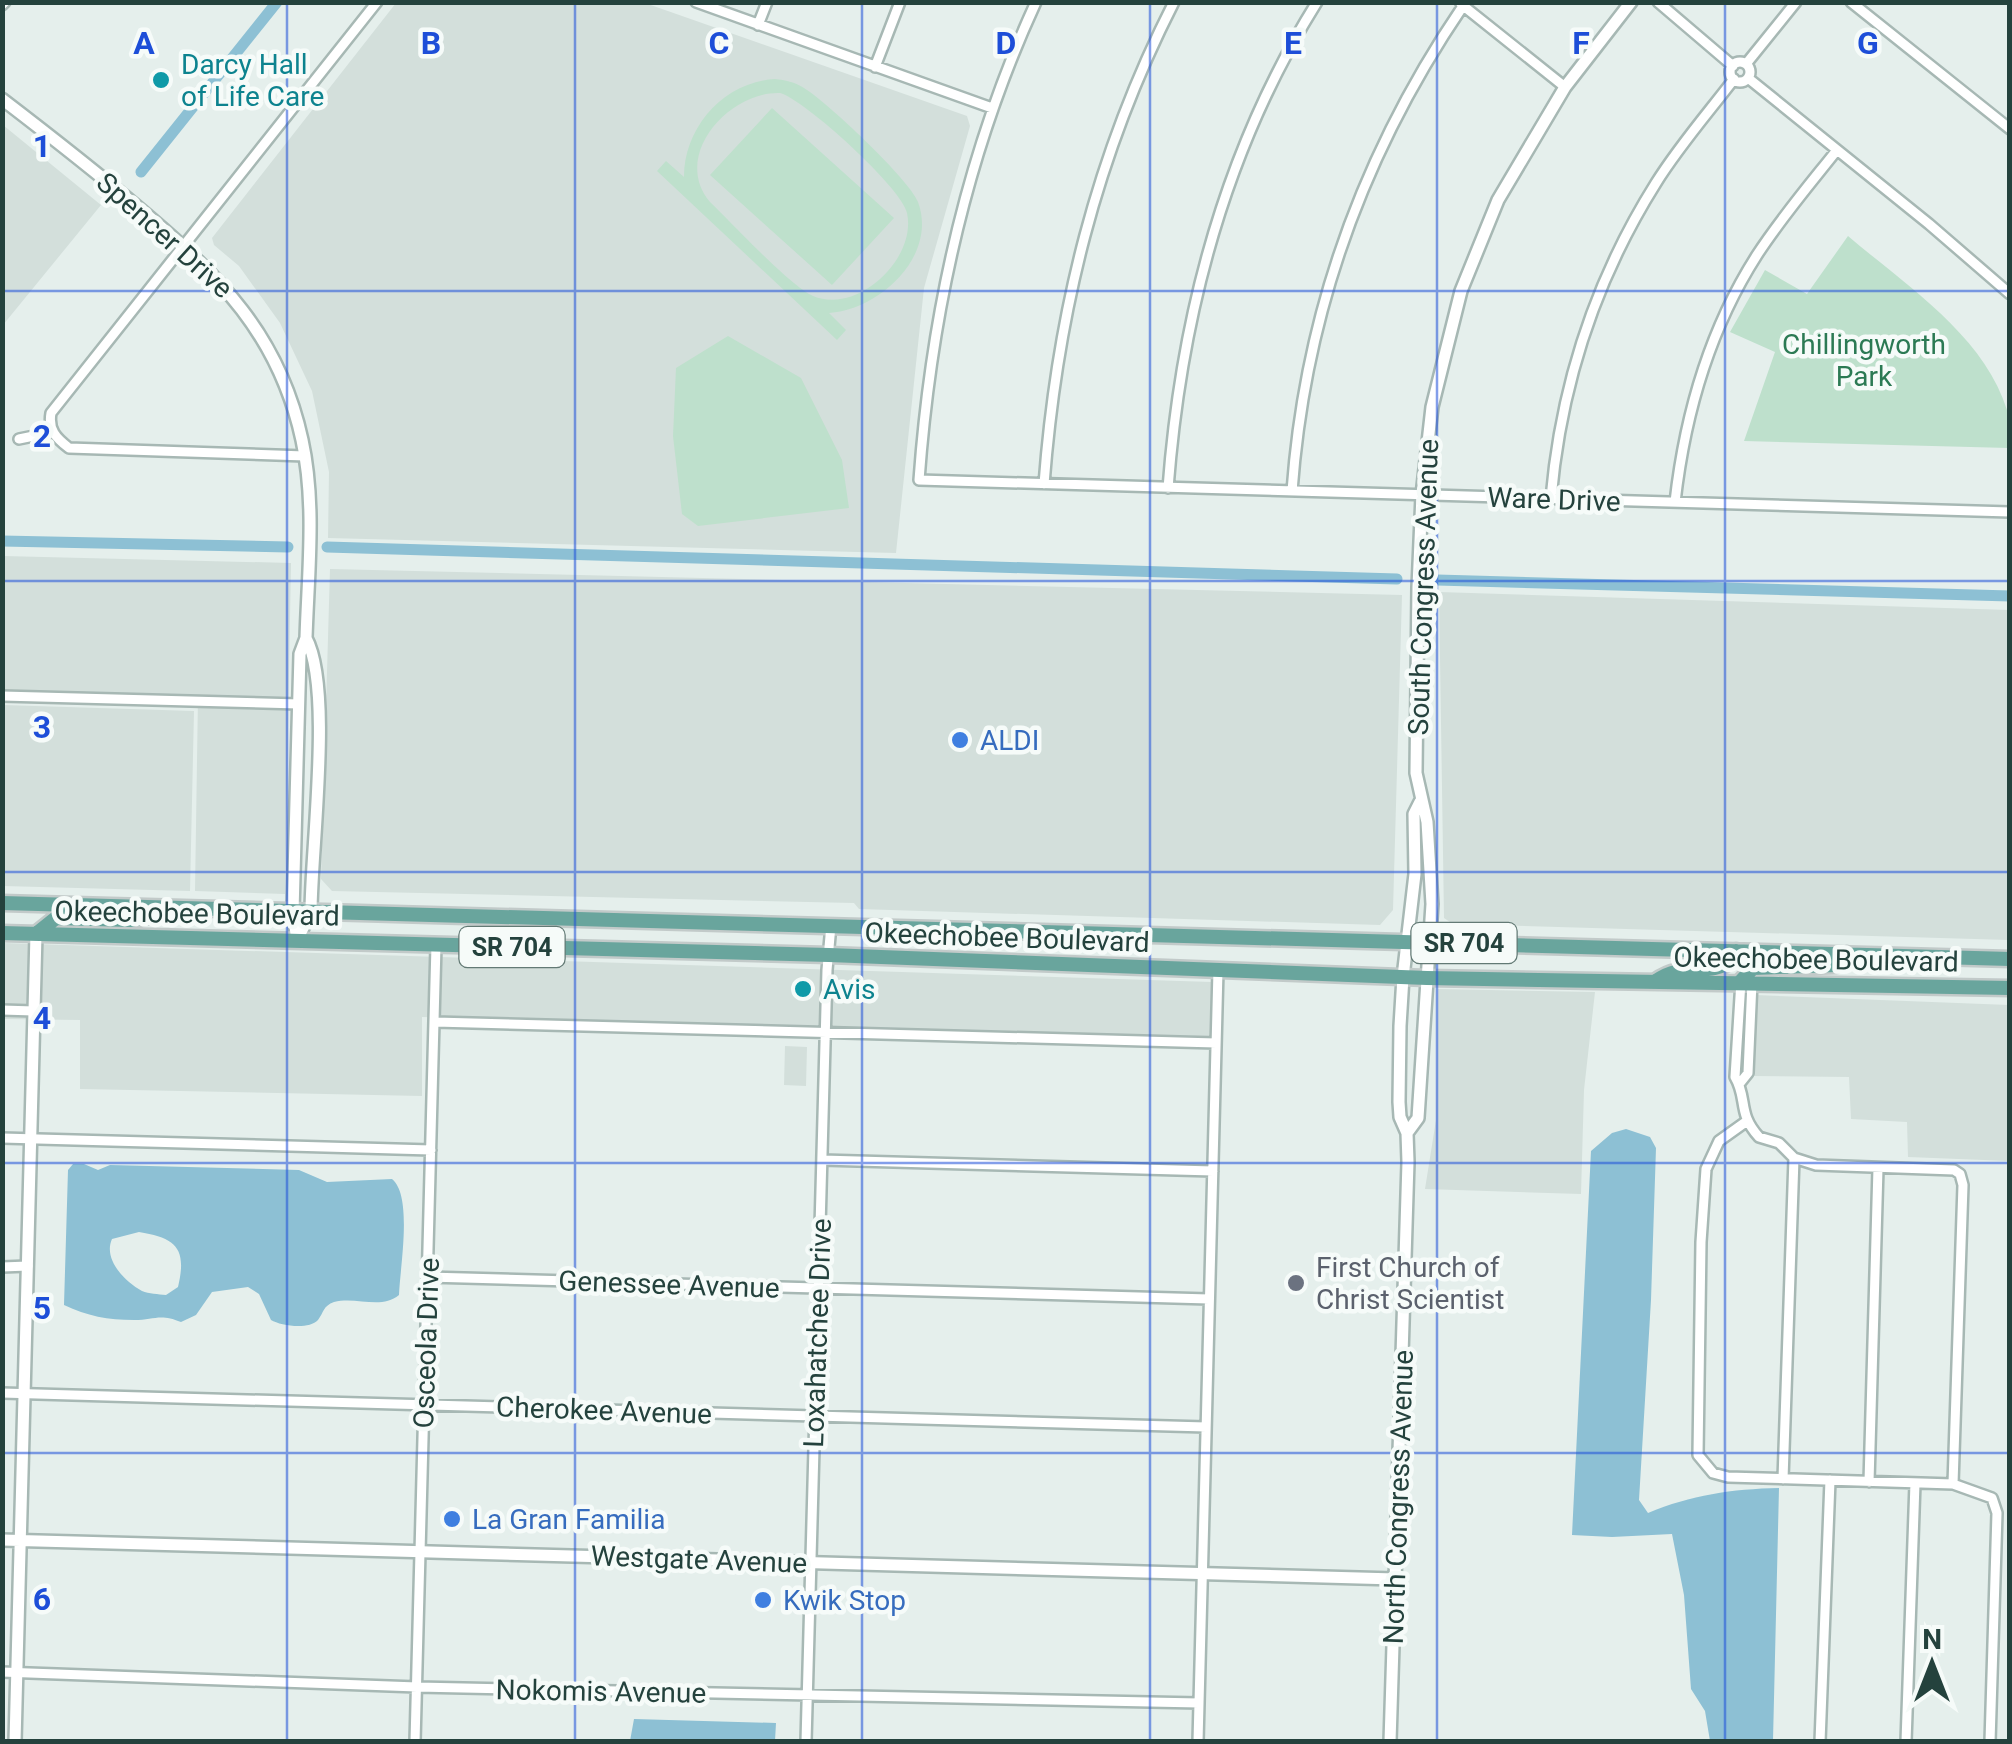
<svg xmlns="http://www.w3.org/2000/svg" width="2012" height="1744" font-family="Roboto,sans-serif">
  <rect width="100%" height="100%" fill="#e5efec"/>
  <path fill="#d3dfdb" d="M396 3H645L967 116 970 126 924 288 896 553 328 538 329 472 312 391 280 323 239 266 214 245 212 238Z
    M3 125 101 205 3 325V124Z
    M3 556 291 563 285 894 195 891 198 696 3 691Z
    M330 569 1402 595 1393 910 1380 925 859 909 854 903 332 891 321 879Z
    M1439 592 2009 610V940L1453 924 1444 918Z
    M3 705 194 711 190 891 3 886Z
    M3 943 1212 982 1211 1038 422 1017V1096L80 1089V1020L3 1019Z
    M1438 989 1595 992 1584 1090 1581 1194 1425 1189 1436 1120Z
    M1755 995 2009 1005V1161L1908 1157 1907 1122 1851 1119 1849 1077 1752 1076Z
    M785 1046 807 1047 806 1086 784 1085Z"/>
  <path fill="#bee0cc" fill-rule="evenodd" d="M775 79C785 80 795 82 804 88 826 101 910 180 918 202 938 256 879 310 829 313L846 330 837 340 657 171 666 161 684 177C684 127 724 82 775 79ZM780 93C804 99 903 189 907 213 917 258 858 315 813 296 789 285 733 224 710 202 671 156 729 91 780 93Z
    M772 108 894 218 832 285 710 175Z
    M1848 236C1904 284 1984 335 2007 410 2011 422 2010 436 2009 448L1744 441 1775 352 1730 332 1765 270 1807 294Z
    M728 336 801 378 842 460 849 508 698 526 682 514 673 436 676 368Z"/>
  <path fill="#8dc0d4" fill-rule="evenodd" d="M1626 1129 1650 1137 1656 1148 1651 1300 1639 1500 1648 1513C1691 1495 1732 1489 1779 1488L1773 1741H1710L1705 1711 1691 1689 1684 1595 1672 1534 1612 1537 1572 1535 1591 1151 1612 1133Z
    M73 1164H84L98 1170 110 1165 299 1170 327 1182 392 1179C413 1196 400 1267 399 1295 381 1310 356 1296 334 1302 323 1306 324 1312 318 1320 309 1330 281 1326 271 1320L259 1294 248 1287 212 1292 196 1315 181 1322C160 1313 154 1320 134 1320 108 1320 87 1316 64 1305L68 1170ZM139 1232C177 1238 187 1249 178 1287L166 1295C158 1294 149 1294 142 1291 124 1281 103 1259 112 1239Z
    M634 1719 776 1723 775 1741H630Z"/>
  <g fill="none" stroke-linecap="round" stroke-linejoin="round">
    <path stroke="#8dc0d4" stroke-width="11" d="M141 172 277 2
      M2 541 288 547
      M327 547 1397 579
      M1437 580 2010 596"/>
    <defs>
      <path id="minor" d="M696 2 992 108
        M1036 2C966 154 931 315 919 480L2010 512
        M1658 2 1733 66
        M1851 2 2010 129
        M1461 4 1565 87
        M2 5 5 2
        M758 25 767 2
        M1730 72a10 10 0 1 1 20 0a10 10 0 1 1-20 0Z
        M1746 64 1796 2
        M875 67 900 2
        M1748 78 1929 224 2010 294
        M19 439 53 432
        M305 456 69 448C56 438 48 430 51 413L377 2
        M1044 484C1057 314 1096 155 1174 2
        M1168 488C1181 317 1225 149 1317 2
        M1292 491C1305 313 1363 153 1463 6
        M1551 498C1561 385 1595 280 1656 183 1679 146 1708 113 1734 79
        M1675 502C1685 414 1709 330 1757 255 1781 218 1810 184 1837 150
        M2 696 299 704
        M1741 981 1735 1077C1748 1099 1737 1113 1759 1137L1779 1143 1794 1158 1816 1165 1954 1170 1960 1174 1963 1185 1953 1484
        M2 1010 34 1011
        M435 1022 1216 1043
        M1740 1083 1748 1073 1752 982
        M1747 1121 1719 1141 1706 1169 1701 1242 1698 1455 1713 1473 1728 1477 1953 1484 1992 1498 1997 1513 1990 1742
        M2 1138 431 1150
        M822 1160 1213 1171
        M2 1267 28 1266
        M428 1277 1209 1299
        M2 1393 1206 1427
        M1783 1479 1794 1158
        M1869 1482 1878 1168
        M2 1672 417 1687 1199 1703
        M415 1742 436 945
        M806 1742 827 970 831 925
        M1198 1742 1218 970
        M1820 1742 1830 1480
        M1906 1742 1915 1483"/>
      <path id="tertiary" d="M2 99C49 135 95 171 140 209 219 276 279 334 302 440 316 504 308 573 306 638L300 654 293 912 297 941
        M298 938 311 912C311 849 333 688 306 638
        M1407 1133 1418 1118 1432 904 1427 822 1416 773 1418 587 1422 495 1432 407 1461 291 1498 200 1565 87 1631 2
        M2 1540 1395 1579
        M15 1742 36 934
        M1390 1742 1408 1162 1407 1133 1400 1117 1399 1102 1400 1026 1403 977 1415 874 1414 814 1420 802"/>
      <path id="primary" d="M2 903 2010 959
        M2 933 829 955 1427 978 2010 988
        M36 934 56 918 131 920 163 913
        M1656 981C1685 960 1708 979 1734 959L1736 951
        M1741 981 1753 968 1836 965 1847 954"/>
    </defs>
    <use href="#minor" stroke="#a7b8b4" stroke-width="14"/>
    <use href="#tertiary" stroke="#a7b8b4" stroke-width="16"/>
    <use href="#primary" stroke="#c2cac9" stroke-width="19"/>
    <use href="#minor" stroke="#fff" stroke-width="9"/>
    <use href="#tertiary" stroke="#fff" stroke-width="11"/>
    <use href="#primary" stroke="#69a59d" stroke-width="14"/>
  </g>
  <path fill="none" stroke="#1d4ed8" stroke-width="2.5" stroke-opacity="0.55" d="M287 2V1742M575 2V1742M862 2V1742M1150 2V1742M1437 2V1742M1725 2V1742M2 291H2010M2 581H2010M2 872H2010M2 1163H2010M2 1453H2010"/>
  <g fill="#0f9aa8" stroke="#f6fbf9" stroke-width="4">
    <circle cx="161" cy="80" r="10"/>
    <circle cx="803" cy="989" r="10"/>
  </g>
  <g fill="#3f7fe0" stroke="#f6fbf9" stroke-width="4">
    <circle cx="960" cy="740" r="10"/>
    <circle cx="452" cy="1519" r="10"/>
    <circle cx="763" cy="1600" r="10"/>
  </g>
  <circle fill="#6b7280" stroke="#f6fbf9" stroke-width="4" cx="1296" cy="1283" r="10"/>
  <g text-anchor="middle" stroke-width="9" stroke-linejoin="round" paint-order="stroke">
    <g fill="#f6fbf9" stroke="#637a75" stroke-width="2.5">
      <rect x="1411.5" y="923" width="105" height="40" rx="8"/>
      <rect x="459.5" y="927" width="105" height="40" rx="8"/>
    </g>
    <g font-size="25" font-weight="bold" fill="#24423d">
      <text x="1464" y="952">SR 704</text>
      <text x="512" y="956">SR 704</text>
    </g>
    <g font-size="28" fill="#0d838f" stroke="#f6fbf9" text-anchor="start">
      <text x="181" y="74">Darcy Hall<tspan x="181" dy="32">of Life Care</tspan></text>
      <text x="823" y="999">Avis</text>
    </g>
    <g font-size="28" fill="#24423d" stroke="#f6fbf9">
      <text transform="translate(165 235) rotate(42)" y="10">Spencer Drive</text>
      <text transform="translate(1554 499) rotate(2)" y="10">Ware Drive</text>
      <text transform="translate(1423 587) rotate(-88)" y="10">South Congress Avenue</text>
      <text transform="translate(197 913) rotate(1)" y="10">Okeechobee Boulevard</text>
      <text transform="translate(1007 937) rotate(2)" y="10">Okeechobee Boulevard</text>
      <text transform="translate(1816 959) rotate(1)" y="10">Okeechobee Boulevard</text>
      <text transform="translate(669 1284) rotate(2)" y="10">Genessee Avenue</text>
      <text transform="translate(817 1333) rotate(-88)" y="10">Loxahatchee Drive</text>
      <text transform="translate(426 1343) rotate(-88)" y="10">Osceola Drive</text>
      <text transform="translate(604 1410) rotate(2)" y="10">Cherokee Avenue</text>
      <text transform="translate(1398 1497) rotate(-88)" y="10">North Congress Avenue</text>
      <text transform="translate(699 1559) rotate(2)" y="10">Westgate Avenue</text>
      <text transform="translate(601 1691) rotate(1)" y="10">Nokomis Avenue</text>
    </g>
    <g font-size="28" fill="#2c7a54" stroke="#f6fbf9">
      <text x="1864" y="354">Chillingworth<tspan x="1864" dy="32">Park</tspan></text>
    </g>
    <g font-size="28" fill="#366cbe" stroke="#f6fbf9" text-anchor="start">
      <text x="980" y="750">ALDI</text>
      <text x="472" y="1529">La Gran Familia</text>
      <text x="783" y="1610">Kwik Stop</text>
    </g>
    <g font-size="28" fill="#5b616d" stroke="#f6fbf9" text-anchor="start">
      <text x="1316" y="1277">First Church of<tspan x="1316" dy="32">Christ Scientist</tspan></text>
    </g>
  </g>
  <g font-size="32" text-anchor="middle" font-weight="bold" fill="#1d4ed8" stroke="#f6fbf9" stroke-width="9" stroke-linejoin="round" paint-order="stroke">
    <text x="144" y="54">A</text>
    <text x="431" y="54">B</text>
    <text x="719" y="54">C</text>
    <text x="1006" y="54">D</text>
    <text x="1293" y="54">E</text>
    <text x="1581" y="54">F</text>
    <text x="1868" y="54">G</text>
    <text x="42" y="157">1</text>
    <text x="42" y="447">2</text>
    <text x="42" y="738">3</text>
    <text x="42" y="1029">4</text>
    <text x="42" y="1319">5</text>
    <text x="42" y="1610">6</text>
  </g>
  <rect width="2012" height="1744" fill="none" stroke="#24423d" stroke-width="10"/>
  <g transform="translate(1932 1664)" stroke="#f6fbf9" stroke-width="8" paint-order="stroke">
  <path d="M0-8L18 38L0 25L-18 38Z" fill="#24423d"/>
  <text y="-15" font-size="28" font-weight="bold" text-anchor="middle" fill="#24423d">N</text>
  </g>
</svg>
